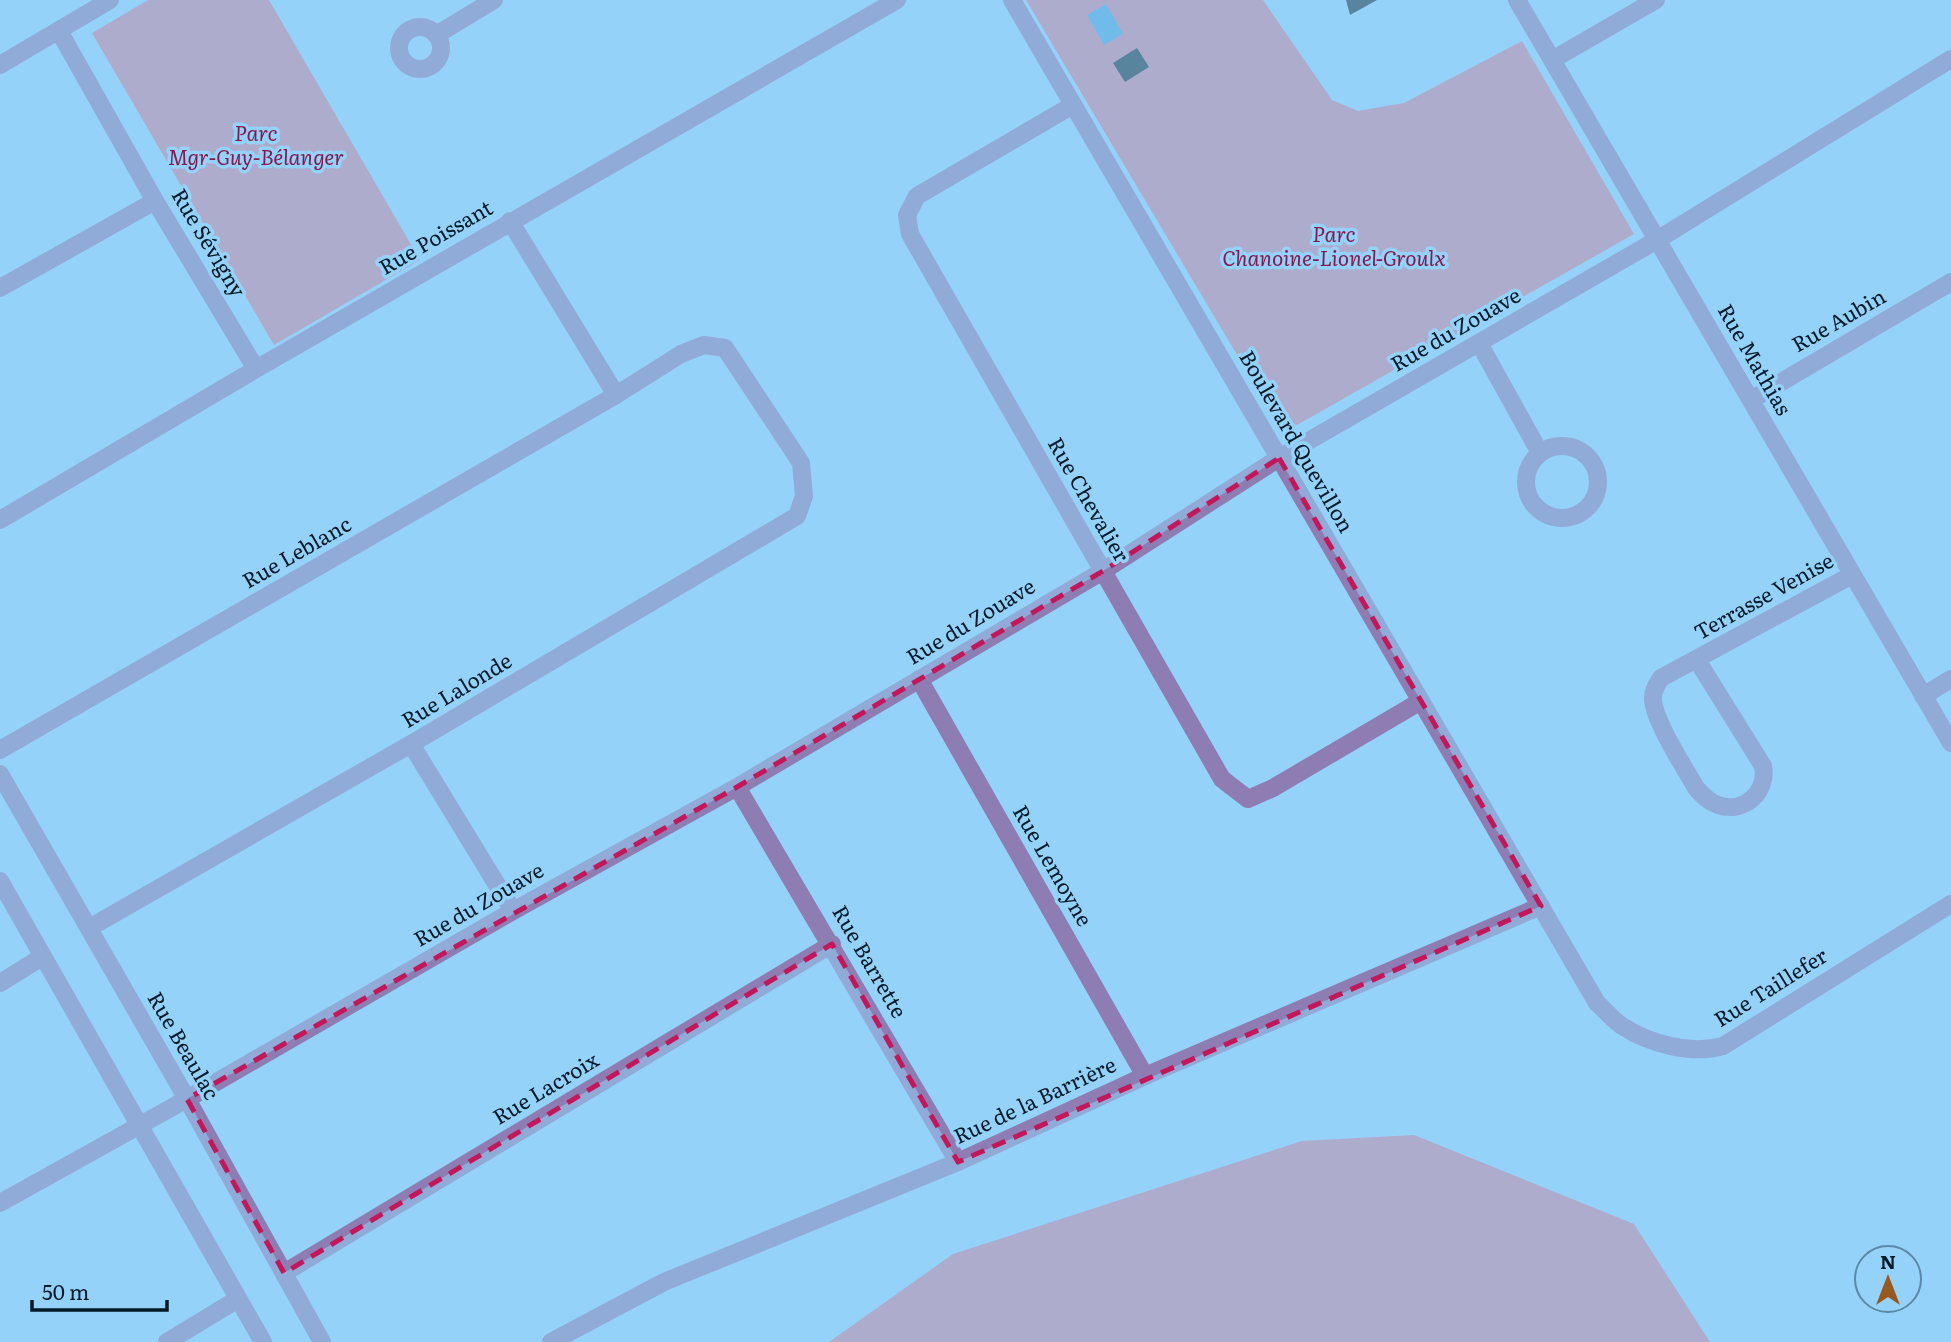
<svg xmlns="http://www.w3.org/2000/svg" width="1951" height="1342" font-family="Literata,serif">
  <rect width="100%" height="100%" fill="#95d2fa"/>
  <path fill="#cc7e98" d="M148 0H269L420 260 274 345 92 33Z
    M1026 0H1263L1332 100 1358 111 1404 103 1522 41 1634 234 1297 425 1283 423 1271 412Z
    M1414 1135 1634 1224 1710 1342H829L953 1254 1302 1141Z"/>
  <path fill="#44a1d8" d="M1106 4 1123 34 1104 45 1087 15Z"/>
  <path fill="#0e272e" d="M1346 0H1377L1350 15Z
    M1137 48 1149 67 1125 82 1113 63Z"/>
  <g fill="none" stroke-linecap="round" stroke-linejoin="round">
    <path stroke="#8d7db2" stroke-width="18" d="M1517 0 1951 743
      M399 48a21 21 0 1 1 42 0a21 21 0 1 1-42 0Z
      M59 31 155 201 256 369
      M436 35 494 0
      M1552 60 1656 0
      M0 65 110 0
      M1073 105 917 196 907 215 910 234 1222 779 1248 799 1273 788 1421 701
      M510 221 616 395
      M0 288 155 201
      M1479 343 1540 453
      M1751 400 1951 282
      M1526 482a36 36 0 1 1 72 0a36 36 0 1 1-72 0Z
      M0 520 256 369 897 0
      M1697 660 1763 766C1768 792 1744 814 1718 805 1709 802 1703 796 1696 788 1685 768 1653 720 1653 698 1653 690 1657 684 1661 678L1852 575
      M919 679 1145 1076
      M1923 696 1951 679
      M411 744 513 911
      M0 750 616 395 681 354 704 345 725 348 801 463 804 496 797 516 411 744 89 928
      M737 787 958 1162
      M0 983 42 957
      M0 1203 187 1099 513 911 737 787 1103 571 1279 458 1657 240 1951 59
      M284 1273 832 944
      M167 1342 238 1299"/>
    <path stroke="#8d7db2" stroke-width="18" d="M1012 0 1597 1003C1605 1010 1613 1020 1622 1026 1650 1044 1691 1055 1723 1046L1951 904
      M0 774 187 1099 322 1342
      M0 881 263 1342
      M551 1342 664 1282 958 1162 1145 1076 1541 906"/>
  </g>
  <path d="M0 0H1951V1342H0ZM1279 458 1541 906 958 1162 832 944 284 1273 187 1099 737 787 1103 571Z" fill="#95d2fa" fill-opacity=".55" fill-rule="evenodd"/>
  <path fill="none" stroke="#c2185b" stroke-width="5" stroke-dasharray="14 9" stroke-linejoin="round" d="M1279 458 1541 906 958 1162 832 944 284 1273 187 1099 737 787 1103 571Z"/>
  <g text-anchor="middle" stroke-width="7" stroke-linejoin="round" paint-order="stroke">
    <g font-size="21" font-style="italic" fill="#861a4c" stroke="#95d2fa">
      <text x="256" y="141">Parc<tspan x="256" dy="24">Mgr-Guy-Bélanger</tspan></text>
      <text x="1334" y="242">Parc<tspan x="1334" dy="24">Chanoine-Lionel-Groulx</tspan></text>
    </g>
    <g font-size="21" fill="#021a28" stroke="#95d2fa">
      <text transform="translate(436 238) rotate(-30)" y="7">Rue Poissant</text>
      <text transform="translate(208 243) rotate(59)" y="7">Rue Sévigny</text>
      <text transform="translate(1839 321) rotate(-30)" y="7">Rue Aubin</text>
      <text transform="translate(1456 330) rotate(-30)" y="7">Rue du Zouave</text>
      <text transform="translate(1754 360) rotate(60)" y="7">Rue Mathias</text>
      <text transform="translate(1296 442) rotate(60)" y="7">Boulevard Quevillon</text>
      <text transform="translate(1088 500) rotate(60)" y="7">Rue Chevalier</text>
      <text transform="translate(297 553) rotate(-30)" y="7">Rue Leblanc</text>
      <text transform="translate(1764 597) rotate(-29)" y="7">Terrasse Venise</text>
      <text transform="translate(971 622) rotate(-31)" y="7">Rue du Zouave</text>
      <text transform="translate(457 691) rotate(-31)" y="7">Rue Lalonde</text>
      <text transform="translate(1052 866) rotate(60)" y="7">Rue Lemoyne</text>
      <text transform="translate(479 905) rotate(-30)" y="7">Rue du Zouave</text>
      <text transform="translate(869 962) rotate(60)" y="7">Rue Barrette</text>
      <text transform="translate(1771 988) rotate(-32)" y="7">Rue Taillefer</text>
      <text transform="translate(183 1046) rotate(60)" y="7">Rue Beaulac</text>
      <text transform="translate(546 1089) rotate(-31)" y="7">Rue Lacroix</text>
      <text transform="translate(1035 1101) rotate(-25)" y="7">Rue de la Barrière</text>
    </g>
  </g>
  <g transform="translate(1888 1279)"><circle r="33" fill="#95d2fa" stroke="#5a88a6" stroke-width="2"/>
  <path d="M0-5L12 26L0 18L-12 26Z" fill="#985921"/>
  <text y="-10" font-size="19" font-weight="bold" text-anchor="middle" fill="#021a28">N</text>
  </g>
  <path d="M32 1300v10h135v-10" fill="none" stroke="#021a28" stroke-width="3.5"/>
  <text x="42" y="1300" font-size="21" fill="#021a28" stroke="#95d2fa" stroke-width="5" paint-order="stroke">50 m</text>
</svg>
